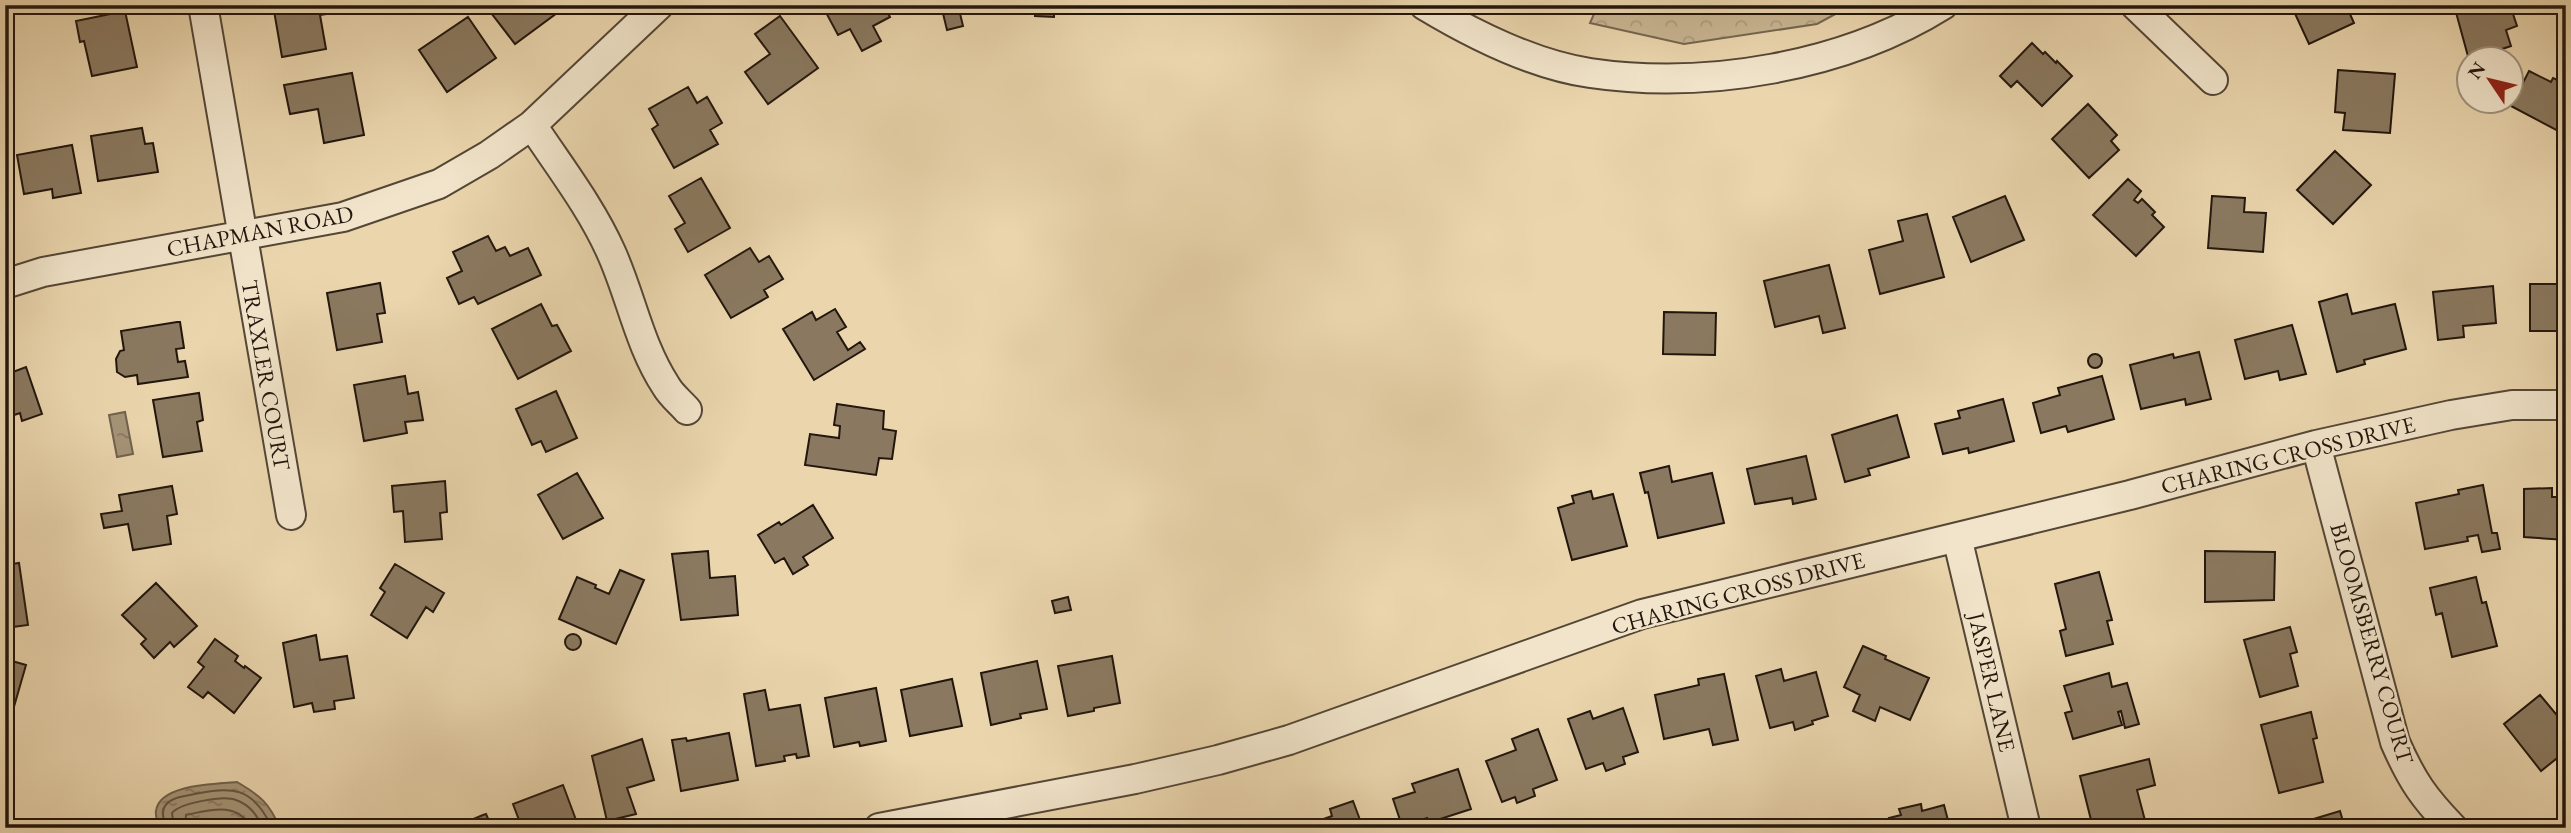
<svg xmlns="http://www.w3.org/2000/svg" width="2571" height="833" font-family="'EB Garamond',serif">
  <defs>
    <pattern id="forest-crowns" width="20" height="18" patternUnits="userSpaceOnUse" patternTransform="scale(1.75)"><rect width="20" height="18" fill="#c8b592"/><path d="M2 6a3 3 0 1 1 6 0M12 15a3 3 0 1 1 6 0" fill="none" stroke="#ac9b7d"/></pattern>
    <pattern id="water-ripples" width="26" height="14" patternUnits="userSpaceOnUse" patternTransform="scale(1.75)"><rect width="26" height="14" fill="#a69477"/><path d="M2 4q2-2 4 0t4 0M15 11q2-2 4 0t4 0" fill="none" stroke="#877860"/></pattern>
  </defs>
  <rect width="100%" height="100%" fill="#ead5ad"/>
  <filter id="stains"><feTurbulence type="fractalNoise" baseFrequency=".00286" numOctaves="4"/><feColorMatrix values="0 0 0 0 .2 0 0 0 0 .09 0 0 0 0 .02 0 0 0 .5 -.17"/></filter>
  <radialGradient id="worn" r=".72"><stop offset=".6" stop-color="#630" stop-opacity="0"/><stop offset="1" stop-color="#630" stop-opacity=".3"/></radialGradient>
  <path fill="url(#forest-crowns)" stroke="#756650" stroke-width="2" d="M1598 5H1852L1817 24 1684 44 1590 23Z"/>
  <path fill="url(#water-ripples)" stroke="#71624d" stroke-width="2" d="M125 412 133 454 117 457 109 415Z
    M237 782C261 796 269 803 280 828H159C158 823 155 816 156 811 159 784 216 784 237 782Z"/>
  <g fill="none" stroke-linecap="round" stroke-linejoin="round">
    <path stroke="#645542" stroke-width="2" d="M165 828C165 821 160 812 165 806 170 798 181 797 190 795 232 786 253 786 272 828
      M174 828 172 813C180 803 224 795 236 800 250 805 257 815 263 828
      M185 828 186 815C210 810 238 801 251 828"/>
  </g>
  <path fill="#8a7960" stroke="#22160d" stroke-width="2" d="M273 5H326L327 14 320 15 326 49 282 57Z
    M485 5H551L557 13 515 44Z
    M822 5H884L890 17 873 26 881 41 862 51 850 29 838 35Z
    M941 5H958L963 26 947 30Z
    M1036 5H1054V17L1035 16Z
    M2291 5H2346L2354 23 2309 44Z
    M2454 5H2510L2517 26 2506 30 2511 46 2469 60Z
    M125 11 137 67 92 76 84 41 80 42 76 21Z
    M780 16 818 68 768 104 745 72 770 54 755 34Z
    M468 17 496 58 447 92 419 50Z
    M2032 43 2043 54 2045 52 2056 63 2057 61 2072 76 2042 106 2017 81 2011 87 2000 76Z
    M2338 70 2395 74 2390 133 2343 130 2345 113 2335 112Z
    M2529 71 2551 82 2553 78 2560 81 2563 75 2566 77V121L2560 132 2511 106Z
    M352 73 364 135 324 143 318 109 290 114 284 85Z
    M688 87 697 103 707 97 722 123 710 130 718 144 674 168 652 129 658 125 649 109Z
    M2088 104 2117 135 2111 141 2119 150 2089 178 2052 139Z
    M142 128 145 144 153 143 158 172 98 181 91 136Z
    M72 145 81 193 53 198 52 189 24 194 17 155Z
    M2335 151 2371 185 2333 224 2297 190Z
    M701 178 730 228 688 252 675 229 685 223 669 196Z
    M2128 179 2141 191 2134 200 2138 203 2142 199 2155 212 2152 215 2164 227 2136 256 2093 215Z
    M2005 196 2024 240 1971 262 1953 217Z
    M2212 196 2245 198 2244 212 2266 213 2263 252 2208 248Z
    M1927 214 1944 277 1880 294 1869 250 1903 241 1898 221Z
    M488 236 496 251 505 247 510 256 528 248 541 275 478 304 474 297 459 304 447 278 462 271 453 252Z
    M750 248 759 262 769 256 783 279 764 290 768 297 731 318 705 275Z
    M1829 265 1845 328 1823 333 1819 316 1775 327 1764 281Z
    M380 283 385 313 377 314 382 342 337 350 327 293Z
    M2530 284H2566V327H2557V331H2530Z
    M2493 286 2496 323 2463 326 2464 337 2438 340 2433 292Z
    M2347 294 2352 314 2395 304 2406 349 2364 360 2365 364 2337 372 2319 302Z
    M541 304 552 326 557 325 571 351 518 379 492 329Z
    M835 309 846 327 837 332 848 350 860 342 865 349 814 380 783 329 812 312 816 320Z
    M1664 312 1716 313 1715 355 1663 354Z
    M177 322H180L184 348 176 349 178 362 185 361 188 377 138 384 137 375 125 377 117 372 116 359 120 351 124 350 121 331Z
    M2292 325 2306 374 2280 380 2278 371 2245 379 2235 340Z
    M2199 352 2211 399 2186 405 2185 399 2141 409 2130 365 2173 354 2174 358Z
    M2088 361a7 7 0 1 1 14 0a7 7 0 1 1-14 0Z
    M26 367 42 414 22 421 20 413 5 418V375Z
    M405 376 408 394 418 392 423 420 405 422 407 433 364 441 354 385Z
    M2102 376 2114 419 2068 432 2066 426 2041 433 2033 403 2060 395 2058 388Z
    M556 391 577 438 546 452 541 441 532 445 516 409Z
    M199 393 203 420 197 422 202 451 163 457 153 400Z
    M2003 399 2014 441 1969 453 1968 448 1943 454 1935 424 1960 418 1958 411Z
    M837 404 884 411 883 429 896 431 892 459 879 458 876 475 805 465 810 434 839 438 840 426 834 425Z
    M1897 415 1909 457 1868 469 1870 475 1845 482 1832 435Z
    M1806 456 1816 499 1793 504 1792 498 1755 504 1747 469Z
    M1669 466 1672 482 1712 473 1724 523 1658 538 1648 492 1645 493 1640 473Z
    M577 473 603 518 563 539 538 495Z
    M445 481 447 512 440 513 442 539 405 542 403 511 394 512 392 486Z
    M2483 485 2492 533H2497L2500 549 2482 552 2478 535 2467 537 2468 541 2425 549 2416 503 2459 494 2458 490Z
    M172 486 177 514 167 516 171 544 133 550 128 524 104 528 101 514 122 511 119 495Z
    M2552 488V497H2566V540L2524 537V489Z
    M1591 491 1593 499 1613 494 1627 546 1572 560 1558 508 1574 503 1572 496Z
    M813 505 833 538 803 557 808 565 793 574 784 558 775 563 758 535 779 522 781 525Z
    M708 551 710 578 735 576 738 615 681 620 672 554Z
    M2205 551 2275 552 2274 600 2205 602Z
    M19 563 28 625 5 628V565Z
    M395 564 444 593 433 612 426 607 407 638 371 615 385 592 380 588Z
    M620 570 644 580 616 644 559 619 577 577 596 585 595 588 609 594Z
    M2099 572 2112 620 2107 621 2113 644 2066 656 2060 631 2066 629 2055 584Z
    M2476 577 2482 603 2486 602 2497 646 2452 657 2442 613 2436 615 2430 588Z
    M156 583 197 626 174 647 170 642 154 658 141 644 146 639 122 615Z
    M1068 597 1071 610 1055 613 1052 601Z
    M2290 627 2297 652 2290 654 2298 686 2260 697 2244 640Z
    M565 642a8 8 0 1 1 16 0a8 8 0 1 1-16 0Z
    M316 635 320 660 347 656 354 698 334 701 335 709 314 712 312 703 294 707 283 643Z
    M215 639 238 656 235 661 244 668 245 666 261 678 234 713 208 692 203 698 188 687 204 667 198 662Z
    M1863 646 1886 656 1885 659 1929 678 1910 720 1880 707 1875 721 1853 711 1860 695 1844 687Z
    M1112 656 1120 703 1094 708V711L1068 716 1058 666Z
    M5 659 26 665 11 717 5 716Z
    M1037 661 1047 709 1020 714 1021 718 991 725 981 673Z
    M1781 669 1784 681 1816 672 1828 716 1812 721 1813 724 1795 730 1793 722 1770 728 1756 676Z
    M2109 673 2112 687 2127 683 2139 724 2125 728 2121 711 2118 712 2122 725 2073 739 2065 713 2072 711 2064 686Z
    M1724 674 1738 740 1713 745 1709 729 1664 739 1655 695 1699 685 1698 679Z
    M952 679 962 726 910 736 901 690Z
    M876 688 886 741 860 746 859 742 834 747 825 698Z
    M765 690 769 710 800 705 809 756 797 758 796 754 784 756 785 761 756 766 744 694Z
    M2540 695 2566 726V751L2541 771 2504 724Z
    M1623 708 1638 752 1623 757 1625 764 1606 771 1603 763 1586 769 1568 719 1590 711 1593 719Z
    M2311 712 2317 738 2313 739 2323 782 2279 793 2261 725Z
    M1538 729 1557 780 1533 789 1535 796 1517 803 1515 797 1502 802 1486 761 1516 750 1512 739Z
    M729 733 738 780 681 791 672 740 686 738 687 741Z
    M642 739 654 780 627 788 636 814 607 821 592 756Z
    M2149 759 2155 785 2137 790 2147 828H2093L2080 776Z
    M1458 769 1471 809 1428 823 1427 818 1402 826 1393 799 1415 792 1412 784Z
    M563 785 579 828H522L513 804Z
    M1353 801 1363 828H1298L1332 816 1330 809Z
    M1921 804 1922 811 1944 805 1950 828H1892L1889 818 1901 815 1899 809Z
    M2340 811 2345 828 2287 827Z
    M486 814 492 828H452L483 815Z"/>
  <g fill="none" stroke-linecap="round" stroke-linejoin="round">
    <defs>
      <path id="street" d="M203 5 291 515
        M1424 5C1472 34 1535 65 1590 73 1705 90 1844 67 1943 5
        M2135 5 2213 80
        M532 125C559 166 591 207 611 252 631 296 639 345 666 386 671 395 680 402 687 410
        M5 284 43 272 343 217 439 184 489 155 532 125 659 5
        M2316 445 2395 742C2412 781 2424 798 2453 828
        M1957 537 2026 828
        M879 828 1135 779 1218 760 1289 740 1642 614 2130 495 2316 445 2451 415 2512 405H2566"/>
    </defs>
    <use href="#street" stroke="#544635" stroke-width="32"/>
    <use href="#street" stroke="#f1e4ca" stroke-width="28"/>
  </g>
  <g text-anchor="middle" stroke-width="5" stroke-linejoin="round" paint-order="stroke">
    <g font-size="23" fill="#22160d" stroke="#f1e4ca">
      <text transform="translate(260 231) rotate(-11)" y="8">CHAPMAN ROAD</text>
      <text transform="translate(266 375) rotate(80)" y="8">TRAXLER COURT</text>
      <text transform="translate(2288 455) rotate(-14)" y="8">CHARING CROSS DRIVE</text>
      <text transform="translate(1738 593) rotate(-15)" y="8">CHARING CROSS DRIVE</text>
      <text transform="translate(2372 643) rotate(74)" y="8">BLOOMSBERRY COURT</text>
      <text transform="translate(1992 682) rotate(77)" y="8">JASPER LANE</text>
    </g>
  </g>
  <rect width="2571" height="833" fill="none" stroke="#ead5ad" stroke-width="28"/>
  <rect x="7" y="7" width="2557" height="819" fill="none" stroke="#22160d" stroke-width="3.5"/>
  <rect x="14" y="14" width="2543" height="805" fill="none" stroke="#22160d" stroke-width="2"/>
  <g transform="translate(2490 80) rotate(305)"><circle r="33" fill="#f1e4ca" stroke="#9e927e" stroke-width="2"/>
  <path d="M0-5L12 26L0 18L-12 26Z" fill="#8f2418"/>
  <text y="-10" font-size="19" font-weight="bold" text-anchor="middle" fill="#22160d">N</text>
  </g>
  <rect width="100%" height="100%" filter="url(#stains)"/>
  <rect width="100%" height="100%" fill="url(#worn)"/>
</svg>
